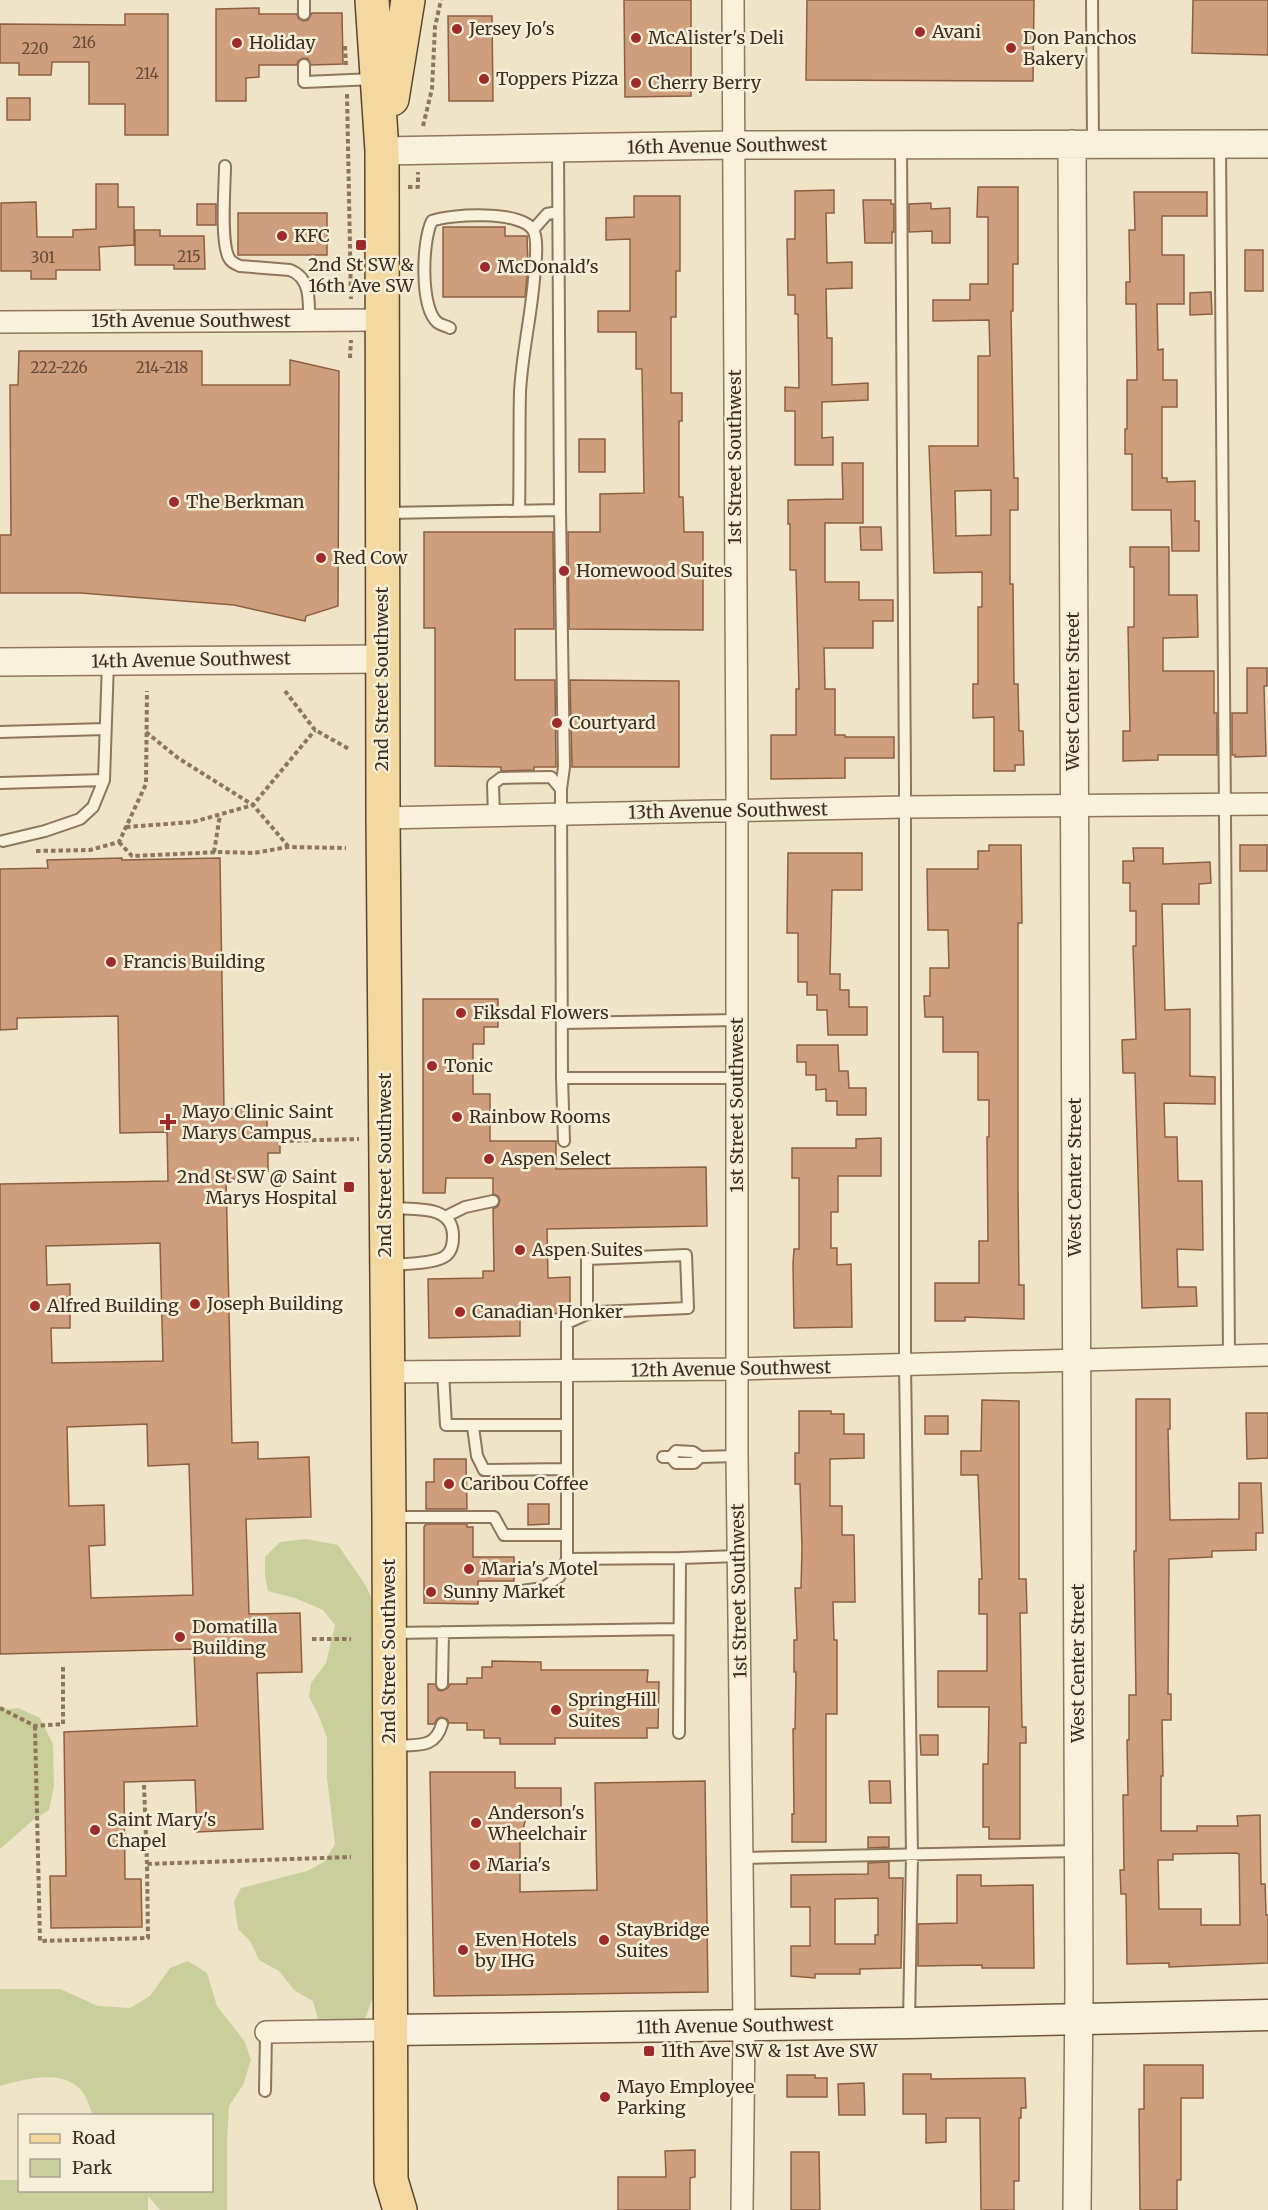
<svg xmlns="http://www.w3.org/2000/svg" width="1268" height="2210" font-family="Merriweather,serif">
  <rect width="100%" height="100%" fill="#f0e4c8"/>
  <path fill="#c9cf9b" d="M306 1539 338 1545 366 1586 380 1617 375 1992 359 2035 342 2044C319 2037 319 2022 313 2001L295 1991 279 1971 259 1960 250 1941 238 1929 234 1902 241 1888 307 1871 324 1862 335 1844 327 1778V1738L318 1714 309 1697 311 1683 326 1663 335 1625 323 1610 295 1598 268 1591 265 1576V1557L280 1542Z
    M18 1708 40 1718 53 1744 54 1786 49 1810 32 1821 0 1849V1710Z
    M188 1961 207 1973 217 2006 245 2042 251 2060 243 2085 229 2106 227 2139V2210H160L148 2196V2210H0V2180H19L20 2190H212V2116L93 2115C90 2109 88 2100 84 2094 66 2067 25 2079 0 2086V1989H60L98 2006 130 2008 150 1996 170 1968Z"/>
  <path fill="#cf9f7d" stroke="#8d5f41" stroke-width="1.5" fill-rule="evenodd" d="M624 0H691V96L625 97Z
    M807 0H1034L1033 81 806 80Z
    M1193 0H1268V55L1192 53Z
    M259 8V14H297L298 18 303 21 308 20 312 13H342L343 64 311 65 308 59 303 58 298 61 297 65H259V77L246 78V101H216V9Z
    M125 14H168V135H125V104H89V62H52L51 75H19V63H0V24L125 25Z
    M448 16H492L493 101H449Z
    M7 98H30V120H7Z
    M96 184H118V207H134V245L99 247 100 270H56V279H31V271H1V203L36 202 37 237H73V230L96 229Z
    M978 187H1018V264H1013V311H1011L1014 478H1018V510H1010V584H1013L1014 684H1018L1019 731H1023L1024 765H1015V771H994V717L973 718V684H978V607H982V572L934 573 929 446H978V356H990L989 320 933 321V300H970V284H988V217H977ZM991 490V535L956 536 955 491Z
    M834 190V213H826L827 263 852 262V288L826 289 827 338H832V385L868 383V400L822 402V438L833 437V465H795V411H785V387L799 388 798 314H795V295H788L787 239H795V191Z
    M1134 192H1207V216H1162V255H1184V304H1157L1158 350 1163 349V380H1177V407H1162V478H1167V482L1195 481V521H1199V551H1172L1171 510H1132V454H1125V429H1127V380H1137L1136 304H1126V282H1130L1129 230H1135Z
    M634 196H680V271H676V317H671V393H682V421H679V497H683L684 532H703V630L569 629 568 532H600V494L644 493 642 369H636V332H598V311H630V239L606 240V218L634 217Z
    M863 200H891V204H894V232H892V243H865Z
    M931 203V209L950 208V243H932V231L909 232V204Z
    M197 204H216V225H197Z
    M238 213H327V255H238Z
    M443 227H505V236H527L528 267 525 297H443Z
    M135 230H160V236H204L205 269H174V265H135Z
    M1245 250H1263V291H1245Z
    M1211 292 1212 314 1190 315V293Z
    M19 351H202V385H290V360L339 371 338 606 306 616 305 621 234 605 81 593H0V535H11L10 385H18Z
    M579 439H605V472H579Z
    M842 463H863V523H825V582H859V600H893V621H873V648H824L825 689H835V735H845V737H894V758H845V778L771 779V735H796V689H799L796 570H790V524H788V500L843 499Z
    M860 527H881L882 550H861Z
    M424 532H553L554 629H515V680H555L556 767H534V770L501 771V767L435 766V628H424Z
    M1130 547H1169V595H1197L1198 637 1163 638V671H1214V713H1217V755H1158V760L1123 761V731H1130L1128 627H1134V567H1130Z
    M1247 668H1267V686H1264L1266 756 1235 757V755H1232V713H1247Z
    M570 680 679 681V767H572Z
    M989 845H1021L1022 923H1018V1191L1019 1285H1024V1319L965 1317V1321H935V1283H979V1241H988L987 1137H989V1100H978V1052H943V1017H925L924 996H930V968H949L948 930H928L927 869H978V851H989Z
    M1240 845H1267V871H1240Z
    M1133 848H1163V864L1210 862 1211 883 1199 884V904H1162L1165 1010 1190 1009V1076L1215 1077V1104L1164 1103 1165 1137H1177L1178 1181H1202L1203 1250 1177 1249 1178 1287H1196L1197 1306 1142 1308 1135 1073H1123L1122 1040 1136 1039 1133 946H1136V911H1130V883H1123V861H1134Z
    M788 853H862V890H832L830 974H840V990H849V1007H867V1035H828L827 1010H817V995H807V982H798V933H787Z
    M122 858V860L220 858 224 1109 253 1108V1116H267V1131H280V1153H268V1171H254V1179H226L232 1443 258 1442V1459L309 1457 311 1517 246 1519 249 1614 300 1613 302 1672 257 1673 263 1829 197 1832 195 1780 124 1782 125 1879H141L142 1927 51 1928 50 1876H66L64 1732 197 1726 194 1649 0 1654V1184L168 1181 167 1132 120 1133 118 1016 17 1018V1029L0 1030V869L48 868 47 860ZM160 1243 163 1361 52 1363 51 1328H70V1284L47 1285 46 1246ZM147 1424 148 1466 189 1464 193 1595 91 1598 89 1546 105 1545 104 1505 69 1506 67 1427Z
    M423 999H498V1027H484V1044H473V1094H490V1141H556V1169L706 1167 707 1226 547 1229 548 1278 570 1277V1313L520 1315V1336L429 1338 428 1279 483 1278V1271H494L493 1209 498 1206 500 1200 498 1196 493 1194V1178H446L445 1193H423Z
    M797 1045H838L839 1071H848L849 1088H866V1115H837V1101H826V1089L816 1090V1075H806V1062H797Z
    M881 1138V1176H838V1212H831V1248H837V1265L851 1264 852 1327 794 1328 793 1264 794 1249H799V1178H792V1148H856V1139Z
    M1136 1399H1170V1429H1168L1170 1520 1239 1519V1483H1261L1263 1533H1256V1550L1212 1551V1557L1169 1559 1168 1694H1171V1720H1162L1163 1776H1161V1831H1197V1826H1238L1237 1816 1260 1815 1261 1884H1265L1266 1915H1268V1963L1169 1967V1963L1127 1964 1126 1894H1121L1120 1870H1124L1123 1795H1128L1127 1740H1129V1695H1136L1134 1551H1136ZM1236 1853 1239 1854 1240 1925H1201V1909H1159L1158 1860H1173V1854Z
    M982 1400 1019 1401V1579H1026L1027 1613H1020L1022 1727H1026V1743H1020V1839H989V1827H983V1764H988L989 1707H938V1671H987V1614H979V1579H982L978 1475H961V1451H981Z
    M799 1411H831V1414H844V1434H864V1458L830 1459V1506H842V1535H854L855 1602H833L834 1640H837V1714H826V1842H792V1814H794L793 1729H795L796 1672H794V1640H797L795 1588H801L802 1548 800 1484H795V1453H799Z
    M1246 1413H1268V1458L1247 1459Z
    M925 1416H948V1434H925Z
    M434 1459H466L467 1509H426V1482H434Z
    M528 1504H549V1524L528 1525Z
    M426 1524H467V1527H473V1557H514V1581H478V1604L424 1603V1527Z
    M492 1661 541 1662V1670H648L647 1682H659L658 1728H647V1738H555V1744H500V1738H484V1730H467V1723H449L447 1719 441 1717 437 1719 434 1724H428V1684H435L438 1690 442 1691 448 1688 450 1684H467V1678H482V1667H492Z
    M920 1735H938V1755H921Z
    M430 1772H515V1788H561V1814H527L520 1841V1892L597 1890 595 1783 705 1781 708 1992 434 1996Z
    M869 1781H890L891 1803H870Z
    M868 1837H889V1847L868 1848Z
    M889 1862V1878H903L901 1968 860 1969V1974H815V1978L791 1976V1946H810V1907H791V1875L868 1874V1863ZM878 1898V1935H875V1944H835V1899Z
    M957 1875H981V1886L1033 1885 1034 1968H982V1965L918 1966V1924L957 1923Z
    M1144 2065H1203V2098H1181V2180H1177V2210H1140L1139 2109H1144Z
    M903 2074H931V2079L1025 2078 1026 2108H1021V2118H1019V2181H1014V2210H981L980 2118H946V2142L926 2143V2114H903Z
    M787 2075H815V2078H827V2097H787Z
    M864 2083 865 2115H839L838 2084Z
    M695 2150V2177L690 2178V2210H618V2177H666L665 2151Z
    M791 2152H819L820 2210H791Z"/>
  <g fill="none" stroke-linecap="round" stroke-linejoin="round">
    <defs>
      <path id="service" d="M304 0V14
        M1092 0 1093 144
        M304 65V82L374 79
        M1220 144 1229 1356
        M901 145 905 786V1365L912 1855 909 2022
        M558 148 560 510 564 767 561 789 562 1078 564 1141
        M225 166C225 186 220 242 229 258 231 262 235 264 240 266L290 270C311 278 309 301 309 320
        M533 230 547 214 558 212
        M450 328C447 326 440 325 437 322 420 307 422 240 432 221 450 214 521 210 533 230 539 239 535 268 534 279 531 317 522 354 520 392 519 431 520 471 519 511
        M386 513 560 510
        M0 732 105 729
        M0 783 104 780
        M494 816 493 784 501 778 551 777 561 789
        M3 841 45 831 80 819 93 807 104 780 108 662
        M562 1023 737 1020
        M562 1078H737
        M447 1216 465 1207 493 1201
        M389 1265C403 1264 432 1264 444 1257 451 1253 453 1244 453 1237 454 1204 414 1210 391 1208
        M587 1314V1259L686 1255 688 1308 598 1312 587 1314 567 1323V1559L680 1558 679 1733
        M443 1372 446 1425H567
        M473 1427 477 1456 484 1470 567 1469
        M663 1457H671L676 1451 693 1452 700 1457 737 1456
        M671 1457 676 1463H694L700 1457
        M392 1517H494L504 1535H567
        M680 1558 739 1556
        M514 1592 543 1588 559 1577 567 1559
        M392 1633 679 1629
        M442 1684 443 1632
        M393 1746C416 1744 435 1750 442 1724
        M742 1858 1078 1851
        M265 2091 266 2032"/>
      <path id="minor" d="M733 0 737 787V1456L744 2026 742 2210
        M0 322 381 320
        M383 818 905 807 1268 804
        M386 1372 737 1369 1268 1355
        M266 2032 391 2030"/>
      <path id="tertiary" d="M1072 144 1079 1988 1077 2210
        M382 151 733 145 1268 144
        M0 662 382 659"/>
      <path id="secondary" d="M391 2030 909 2023 1268 2015"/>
      <path id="primary" d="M372 0 382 151 383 818 389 1517 391 2180 400 2210
        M392 99 408 0"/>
    </defs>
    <use href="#service" stroke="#8d765c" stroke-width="14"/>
    <use href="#minor" stroke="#8d765c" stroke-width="24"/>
    <use href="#tertiary" stroke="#8d765c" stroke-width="30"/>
    <use href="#secondary" stroke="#6f573f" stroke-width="33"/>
    <use href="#primary" stroke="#5b4430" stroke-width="36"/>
    <path stroke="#8d765c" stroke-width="4" stroke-dasharray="4.5 3" stroke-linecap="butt" d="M345 46 346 65
      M347 94 351 299
      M423 126 432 89 435 27 441 0
      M408 187H418V172
      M350 358 351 340
      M285 691 315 730 349 749
      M146 732 178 758 253 805 288 846
      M126 827 193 822 253 805 315 730
      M119 842 132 856 221 852 254 853 288 847 346 848
      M36 851 90 850 119 842 146 784 147 691
      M214 852 220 815
      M282 1141 359 1139
      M312 1639H351
      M0 1708 35 1726 63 1724V1667
      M35 1726 40 1941 148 1938 147 1864 351 1857
      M144 1785 147 1864"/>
    <use href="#service" stroke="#faf1dc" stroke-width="10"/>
    <use href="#minor" stroke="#faf1dc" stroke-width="21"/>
    <use href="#tertiary" stroke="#faf1dc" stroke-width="27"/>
    <use href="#secondary" stroke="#faf1dc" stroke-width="30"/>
    <use href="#primary" stroke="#f3d9a0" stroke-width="33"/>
  </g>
  <g fill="#9e2a2b" stroke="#f7eed8" stroke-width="2">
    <circle cx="457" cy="29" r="6"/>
    <circle cx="920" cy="32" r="6"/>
    <circle cx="636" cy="38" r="6"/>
    <circle cx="237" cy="43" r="6"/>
    <circle cx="1011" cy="48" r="6"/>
    <circle cx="484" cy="79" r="6"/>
    <circle cx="636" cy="83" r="6"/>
    <circle cx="282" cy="236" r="6"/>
    <rect x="355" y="239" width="12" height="12" rx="3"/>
    <circle cx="485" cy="267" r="6"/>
    <circle cx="174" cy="502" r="6"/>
    <circle cx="321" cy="558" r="6"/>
    <circle cx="564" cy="571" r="6"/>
    <circle cx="557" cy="723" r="6"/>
    <circle cx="111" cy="962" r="6"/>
    <circle cx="461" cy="1013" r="6"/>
    <circle cx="432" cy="1066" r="6"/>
    <circle cx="457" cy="1117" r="6"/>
    <path d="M165 1113h6v6h6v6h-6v6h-6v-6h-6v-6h6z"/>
    <circle cx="489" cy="1159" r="6"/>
    <rect x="343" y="1181" width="12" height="12" rx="3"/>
    <circle cx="520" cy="1250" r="6"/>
    <circle cx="195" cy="1304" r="6"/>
    <circle cx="35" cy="1306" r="6"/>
    <circle cx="460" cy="1312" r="6"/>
    <circle cx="449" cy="1484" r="6"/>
    <circle cx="469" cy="1569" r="6"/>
    <circle cx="431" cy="1592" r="6"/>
    <circle cx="180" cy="1637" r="6"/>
    <circle cx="556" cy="1710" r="6"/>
    <circle cx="476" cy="1823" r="6"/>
    <circle cx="95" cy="1830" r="6"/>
    <circle cx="475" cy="1865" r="6"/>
    <circle cx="604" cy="1940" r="6"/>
    <circle cx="463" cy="1950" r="6"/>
    <rect x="643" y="2045" width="12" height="12" rx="3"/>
    <circle cx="605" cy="2097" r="6"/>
  </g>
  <g text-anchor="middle" stroke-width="5" stroke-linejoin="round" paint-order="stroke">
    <g font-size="15" fill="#624a37">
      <text x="84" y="48">216</text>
      <text x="35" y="54">220</text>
      <text x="147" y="79">214</text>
      <text x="189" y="262">215</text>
      <text x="43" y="263">301</text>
      <text x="59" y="373">222-226</text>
      <text x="162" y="373">214-218</text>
    </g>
    <g font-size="18" fill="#3d2e20" stroke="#f7eed8" text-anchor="start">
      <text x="469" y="35">Jersey Jo's</text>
      <text x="932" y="38">Avani</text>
      <text x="648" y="44">McAlister's Deli</text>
      <text x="1023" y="44">Don Panchos<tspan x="1023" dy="21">Bakery</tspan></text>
      <text x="249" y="49">Holiday</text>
      <text x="496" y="85">Toppers Pizza</text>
      <text x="648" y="89">Cherry Berry</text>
      <text x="294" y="242">KFC</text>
      <text x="361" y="271" text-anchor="middle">2nd St SW &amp;<tspan x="361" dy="21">16th Ave SW</tspan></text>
      <text x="497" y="273">McDonald's</text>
      <text x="186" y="508">The Berkman</text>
      <text x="333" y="564">Red Cow</text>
      <text x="576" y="577">Homewood Suites</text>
      <text x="569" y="729">Courtyard</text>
      <text x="123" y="968">Francis Building</text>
      <text x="473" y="1019">Fiksdal Flowers</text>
      <text x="444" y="1072">Tonic</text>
      <text x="182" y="1118">Mayo Clinic Saint<tspan x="182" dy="21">Marys Campus</tspan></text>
      <text x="469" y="1123">Rainbow Rooms</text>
      <text x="501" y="1165">Aspen Select</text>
      <text x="337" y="1183" text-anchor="end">2nd St SW @ Saint<tspan x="337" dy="21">Marys Hospital</tspan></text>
      <text x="532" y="1256">Aspen Suites</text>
      <text x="207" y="1310">Joseph Building</text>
      <text x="47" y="1312">Alfred Building</text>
      <text x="472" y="1318">Canadian Honker</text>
      <text x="461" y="1490">Caribou Coffee</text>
      <text x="481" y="1575">Maria's Motel</text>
      <text x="443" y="1598">Sunny Market</text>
      <text x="192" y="1633">Domatilla<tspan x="192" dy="21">Building</tspan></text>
      <text x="568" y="1706">SpringHill<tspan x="568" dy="21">Suites</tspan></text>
      <text x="488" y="1819">Anderson's<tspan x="488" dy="21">Wheelchair</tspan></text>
      <text x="107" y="1826">Saint Mary's<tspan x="107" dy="21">Chapel</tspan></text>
      <text x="487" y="1871">Maria's</text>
      <text x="616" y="1936">StayBridge<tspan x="616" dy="21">Suites</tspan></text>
      <text x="475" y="1946">Even Hotels<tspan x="475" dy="21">by IHG</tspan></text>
      <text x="661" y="2057">11th Ave SW &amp; 1st Ave SW</text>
      <text x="617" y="2093">Mayo Employee<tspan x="617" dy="21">Parking</tspan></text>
    </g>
    <g font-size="18" fill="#3d2e20" stroke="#f7eed8">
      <text transform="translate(727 146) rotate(-1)" y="6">16th Avenue Southwest</text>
      <text x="191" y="327">15th Avenue Southwest</text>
      <text transform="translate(735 457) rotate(-90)" y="6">1st Street Southwest</text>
      <text transform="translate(191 660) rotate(-1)" y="6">14th Avenue Southwest</text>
      <text transform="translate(382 679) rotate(-90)" y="6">2nd Street Southwest</text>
      <text transform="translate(1073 691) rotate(-90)" y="6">West Center Street</text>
      <text transform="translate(728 811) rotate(-1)" y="6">13th Avenue Southwest</text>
      <text transform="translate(737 1105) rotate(-90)" y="6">1st Street Southwest</text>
      <text transform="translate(385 1165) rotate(-90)" y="6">2nd Street Southwest</text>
      <text transform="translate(1075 1177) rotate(-90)" y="6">West Center Street</text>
      <text transform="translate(731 1369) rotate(-1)" y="6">12th Avenue Southwest</text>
      <text transform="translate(739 1591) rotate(-91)" y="6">1st Street Southwest</text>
      <text transform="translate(389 1651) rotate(-90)" y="6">2nd Street Southwest</text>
      <text transform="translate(1078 1663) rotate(-90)" y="6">West Center Street</text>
      <text transform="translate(735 2026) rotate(-1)" y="6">11th Avenue Southwest</text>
    </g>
  </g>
  <rect x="18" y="2114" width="195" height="78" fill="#f7eed8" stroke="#ada18e" stroke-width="1.5"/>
  <rect x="30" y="2134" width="30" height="9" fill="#f3d9a0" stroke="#ada18e" stroke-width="1.5"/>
  <text x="72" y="2144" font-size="18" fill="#3d2e20">Road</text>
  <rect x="30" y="2159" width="30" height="18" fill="#c9cf9b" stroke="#ada18e" stroke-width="1.5"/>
  <text x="72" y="2174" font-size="18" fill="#3d2e20">Park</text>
</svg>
